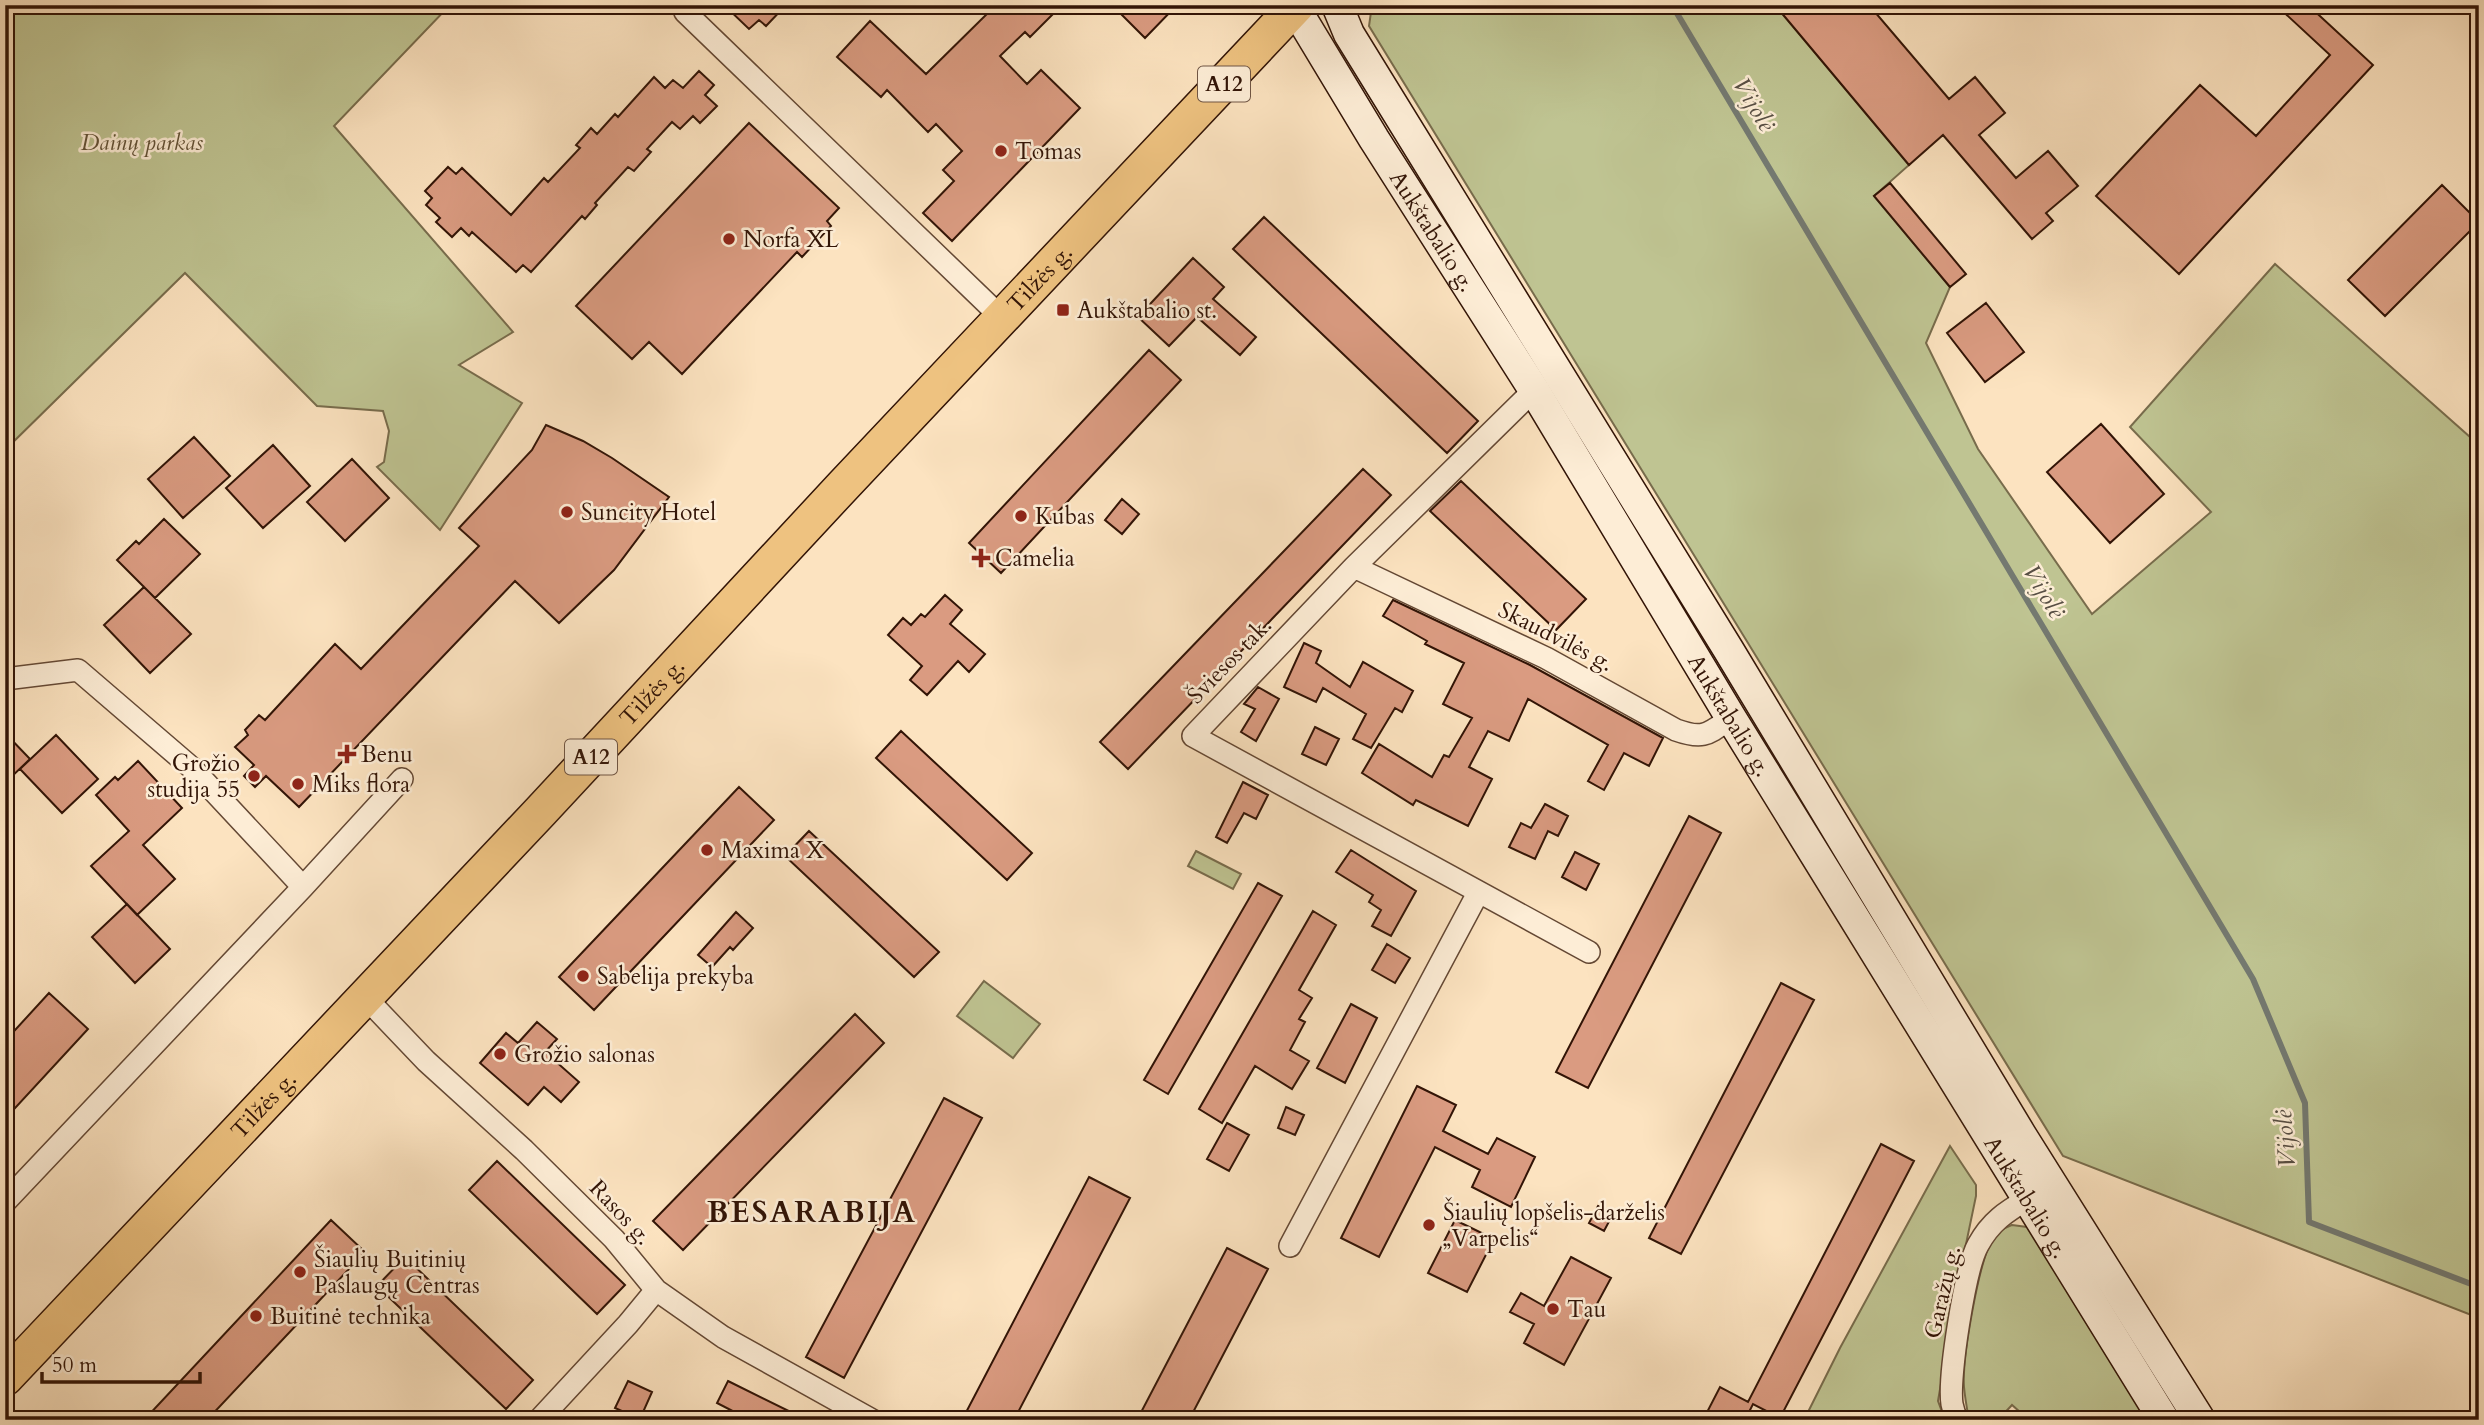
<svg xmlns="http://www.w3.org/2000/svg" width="2484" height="1425" font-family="Cardo,serif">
  <rect width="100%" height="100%" fill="#fce3c0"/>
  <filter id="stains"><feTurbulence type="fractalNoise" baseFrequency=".00286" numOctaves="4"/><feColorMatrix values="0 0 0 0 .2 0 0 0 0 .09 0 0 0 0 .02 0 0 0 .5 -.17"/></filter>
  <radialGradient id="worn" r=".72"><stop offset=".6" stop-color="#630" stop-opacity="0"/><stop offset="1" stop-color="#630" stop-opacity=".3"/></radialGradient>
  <path fill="#bfc492" stroke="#786c4c" stroke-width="2" d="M5 5H450L334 126 513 332 459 365 522 403 440 530 377 467 384 462 389 431 383 411 317 406 185 273 5 450Z
    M1372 5H1775L1909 165 1874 196 1950 287 1926 343 1978 449 2092 614 2211 512 2130 427 2275 264 2479 445V1318L2063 1156 1369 26Z
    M1196 851 1241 874 1233 889 1188 866Z
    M984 981 1040 1024 1013 1058 957 1016Z
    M1950 1146 1976 1185V1196L1960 1273 1938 1401 1945 1420H1804L1840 1348Z
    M2012 1225 2027 1227 2039 1235 2153 1420H2029L2012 1405 1998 1420H1969C1967 1409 1965 1398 1964 1387 1962 1360 1979 1257 1994 1237 1999 1230 2005 1228 2012 1225Z"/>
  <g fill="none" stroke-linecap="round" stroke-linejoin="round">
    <path stroke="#747970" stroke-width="6" d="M1672 5 2253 979 2305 1103 2309 1222 2479 1287"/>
  </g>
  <path fill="#da9b81" stroke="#321406" stroke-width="2" d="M724 5H786L766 26 759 20 749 29Z
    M996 5H1062L1030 37 1025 32 1000 56 1027 84 1041 70 1080 108 952 241 923 213 954 181 943 170 962 151 936 124 928 132 887 90 881 97 837 57 870 21 926 74Z
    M1112 5H1177L1145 38Z
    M1775 5H1869L1949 99 1975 77 2005 113 1979 135 2016 178 2048 151 2078 186 2046 213 2053 221 2032 239 1943 135 1909 165Z
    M2276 5H2308L2373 65 2179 274 2096 196 2200 85 2256 136 2330 55Z
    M699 71 714 85 705 95 717 106 700 123 693 116 680 129 672 122 647 149 651 152 634 171 628 167 595 203 597 205 585 219 582 216 531 272 523 265 516 272 472 232 469 236 461 228 452 237 436 222 440 218 426 205 432 198 425 191 448 167 456 174 462 168 511 215 544 178 548 182 580 148 576 145 591 128 597 134 615 114 618 117 654 77 665 88 673 80 683 88Z
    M749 123 839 208 827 221 831 226 802 257 797 252 682 374 649 342 632 359 576 306Z
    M1890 183 1966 274 1950 287 1874 196Z
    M2442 185 2479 222 2385 316 2348 280Z
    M1264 217 1478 421 1447 453 1233 249Z
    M1193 258 1224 287 1213 299 1256 337 1240 355 1197 317 1169 346 1138 317Z
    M1986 303 2024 352 1985 382 1947 333Z
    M1149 350 1181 380 1001 573 969 543Z
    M2101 424 2164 494 2110 543 2047 472Z
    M546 425 583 441 612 458 669 497 614 570 559 623 515 581 299 807 266 776 255 787 244 776 254 765 235 747 248 735 245 730 259 715 265 720 335 644 361 669 479 546 459 528 532 450Z
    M194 437 230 476 183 518 148 479Z
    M273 445 310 486 263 528 226 488Z
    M352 459 389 498 345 541 307 502Z
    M1363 469 1391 495 1128 769 1100 742Z
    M1461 481 1586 599 1556 630 1430 511Z
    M1122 499 1139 514 1122 534 1105 520Z
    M164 519 200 554 155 598 117 560 136 541 139 544Z
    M144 587 191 634 150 673 104 625Z
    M945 595 962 610 950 624 985 654 969 672 958 661 927 695 910 680 922 666 888 635 903 618 911 625 921 614 925 617Z
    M1393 600 1530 665 1663 738 1649 766 1624 753 1604 790 1588 781 1608 745 1528 699 1509 741 1488 731 1469 767 1492 779 1468 826 1416 800 1413 805 1362 773 1379 744 1432 777 1444 755 1449 757 1472 718 1443 704 1464 663 1425 644 1427 641 1383 616Z
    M1304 643 1321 651 1316 663 1350 687 1363 662 1413 691 1402 712 1395 708 1371 748 1353 739 1366 714 1323 688 1316 702 1284 687Z
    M1258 687 1279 699 1256 741 1241 732 1255 709 1244 704Z
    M1315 727 1339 739 1326 765 1302 754Z
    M901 731 1032 853 1007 880 876 758Z
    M5 733 30 759 5 783Z
    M56 735 98 779 62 813 20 769Z
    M138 761 182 808 143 845 175 879 137 915 91 866 129 831 96 795 115 777 118 780Z
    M1243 782 1268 795 1256 819 1244 813 1227 843 1216 837Z
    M739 787 774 820 594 1010 559 977Z
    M1545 804 1568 816 1558 836 1548 831 1535 859 1509 847 1521 823 1531 828Z
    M1689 816 1721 833 1588 1088 1556 1072Z
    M809 831 939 952 914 977 785 856Z
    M1351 850 1416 891 1391 936 1372 926 1381 910 1369 902 1373 895 1336 872Z
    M1575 852 1599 864 1586 890 1562 877Z
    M1258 883 1282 896 1168 1094 1144 1080Z
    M127 904 170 949 135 983 92 937Z
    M1313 911 1336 925 1299 990 1312 998 1299 1019 1305 1022 1290 1050 1309 1061 1292 1089 1255 1066 1222 1123 1199 1109Z
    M736 912 753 928 733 950 730 947 712 967 698 955Z
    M1387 944 1410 958 1395 983 1372 970Z
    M1781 983 1814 1000 1681 1254 1649 1238Z
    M49 993 88 1029 5 1119V1041Z
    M1351 1004 1377 1018 1345 1083 1317 1068Z
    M855 1014 884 1043 683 1250 653 1221Z
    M537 1022 557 1039 545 1052 579 1082 561 1102 544 1087 528 1105 480 1063 506 1033 518 1043Z
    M1417 1086 1456 1105 1443 1131 1488 1154 1497 1138 1535 1157 1511 1207 1472 1187 1480 1170 1435 1147 1379 1257 1341 1238Z
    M944 1098 982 1118 844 1378 806 1357Z
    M1286 1107 1304 1115 1295 1135 1278 1128Z
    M1227 1123 1249 1135 1229 1171 1207 1159Z
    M1881 1144 1914 1161 1780 1418 1753 1404 1745 1420H1703L1720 1387 1748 1402Z
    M497 1161 625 1285 597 1314 469 1190Z
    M1089 1177 1130 1198 1014 1420H962Z
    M1598 1206 1613 1214 1604 1231 1589 1223Z
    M331 1220 365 1252 207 1420H144Z
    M1455 1220 1494 1239 1467 1292 1428 1273Z
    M1227 1248 1268 1269 1189 1420H1137Z
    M405 1257 533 1380 506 1409 377 1286Z
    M1571 1257 1611 1278 1564 1365 1524 1343 1534 1324 1510 1312 1521 1293 1544 1306Z
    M628 1381 652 1392 640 1419 615 1408Z
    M728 1381 807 1420H750L717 1403Z"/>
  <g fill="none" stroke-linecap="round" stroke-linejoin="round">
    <defs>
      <path id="minor" d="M685 12 1002 318
        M1534 390 1354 567 1193 736 1589 952
        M1354 567 1546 658 1676 730C1704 740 1708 734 1731 718
        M5 679 78 670 192 768 303 887
        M365 997 426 1061 524 1150 614 1239 656 1290 723 1337 872 1420
        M5 1202 303 887 402 779
        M1290 1246 1478 893
        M539 1420 628 1324 656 1290
        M1957 1420C1955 1415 1953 1409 1952 1404 1948 1378 1965 1268 1978 1245 1991 1221 2006 1212 2029 1198"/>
      <g id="secondary">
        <path d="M1337 5 1349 34 1728 649 2021 1135 2200 1420"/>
        <path id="s1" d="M1295 8 1374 139 1534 390 1731 718 2164 1420"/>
      </g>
      <g id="trunk">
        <path id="s2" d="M5 1378 540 812 843 486 1297 5"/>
      </g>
    </defs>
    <use href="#minor" stroke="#644834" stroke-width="24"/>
    <use href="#secondary" stroke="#321406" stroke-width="33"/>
    <use href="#trunk" stroke="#321406" stroke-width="38"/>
    <use href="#minor" stroke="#fdedd6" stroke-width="21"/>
    <use href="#secondary" stroke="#fdedd6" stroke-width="30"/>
    <use href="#trunk" stroke="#eec280" stroke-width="35"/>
  </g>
  <g fill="#8f2418" stroke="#fdedd6" stroke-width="2.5">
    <circle cx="1001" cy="151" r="7"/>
    <circle cx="729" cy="239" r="7"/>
    <rect x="1056" y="303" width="14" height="14" rx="3.5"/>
    <circle cx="567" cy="512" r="7"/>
    <circle cx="1021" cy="516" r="7"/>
    <path d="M977.5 547.5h7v7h7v7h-7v7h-7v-7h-7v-7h7z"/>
    <path d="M343.5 743.5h7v7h7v7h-7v7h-7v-7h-7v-7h7z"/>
    <circle cx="254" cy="776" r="7"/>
    <circle cx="298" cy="784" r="7"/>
    <circle cx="707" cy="850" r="7"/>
    <circle cx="583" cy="976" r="7"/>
    <circle cx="500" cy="1054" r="7"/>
    <circle cx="1429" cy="1225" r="7"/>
    <circle cx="300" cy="1272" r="7"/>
    <circle cx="1553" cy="1309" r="7"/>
    <circle cx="256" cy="1316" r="7"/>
  </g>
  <g text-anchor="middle" stroke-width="5" stroke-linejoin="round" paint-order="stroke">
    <g fill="#fdedd6" stroke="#6f5544" stroke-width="2">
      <rect x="1198" y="66.5" width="52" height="35" rx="5"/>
      <rect x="565" y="739.5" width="52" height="35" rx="5"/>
    </g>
    <g font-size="21" font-weight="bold" fill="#321406">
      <text x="1224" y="91">A12</text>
      <text x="591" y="764">A12</text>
    </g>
    <g font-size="23" font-style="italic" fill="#635237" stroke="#fdedd6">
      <text x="142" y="150">Dainų parkas</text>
    </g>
    <g font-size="23" fill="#321406" stroke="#fdedd6" text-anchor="start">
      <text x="1015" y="159">Tomas</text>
      <text x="743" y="247">Norfa XL</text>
      <text x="1077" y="318">Aukštabalio st.</text>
      <text x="581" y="520">Suncity Hotel</text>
      <text x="1035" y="524">Kubas</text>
      <text x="995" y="566">Camelia</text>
      <text x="361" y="762">Benu</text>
      <text x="240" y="771" text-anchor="end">Grožio<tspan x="240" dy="26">studija 55</tspan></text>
      <text x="312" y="792">Miks flora</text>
      <text x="721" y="858">Maxima X</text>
      <text x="597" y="984">Sabelija prekyba</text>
      <text x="514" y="1062">Grožio salonas</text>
      <text x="1443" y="1220">Šiaulių lopšelis-darželis<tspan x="1443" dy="26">„Varpelis“</tspan></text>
      <text x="314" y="1267">Šiaulių Buitinių<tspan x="314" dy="26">Paslaugų Centras</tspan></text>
      <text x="1567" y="1317">Tau</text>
      <text x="270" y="1324">Buitinė technika</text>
    </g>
    <g font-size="23" fill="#321406" stroke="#fdedd6">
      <text dy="8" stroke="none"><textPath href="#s1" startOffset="262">Aukštabalio g.</textPath></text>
      <text dy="8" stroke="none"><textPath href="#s2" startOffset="1510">Tilžės g.</textPath></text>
      <text transform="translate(1556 636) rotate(27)" y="8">Skaudvilės g.</text>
      <text transform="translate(1229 660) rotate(-46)" y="8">Šviesos tak.</text>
      <text dy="8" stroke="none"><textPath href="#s2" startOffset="943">Tilžės g.</textPath></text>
      <text dy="8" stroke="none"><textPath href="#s1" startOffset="830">Aukštabalio g.</textPath></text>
      <text dy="8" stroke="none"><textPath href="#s2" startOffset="376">Tilžės g.</textPath></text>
      <text dy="8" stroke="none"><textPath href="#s1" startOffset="1396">Aukštabalio g.</textPath></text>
      <text transform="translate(621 1212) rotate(47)" y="8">Rasos g.</text>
      <text transform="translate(1942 1292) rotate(-77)" y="8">Garažų g.</text>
    </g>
    <g font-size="24" font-style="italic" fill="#584f44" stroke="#fdedd6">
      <text transform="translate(1754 104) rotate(59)" y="8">Vijolė</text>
      <text transform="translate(2044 591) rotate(59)" y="8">Vijolė</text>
      <text transform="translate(2285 1139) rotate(-94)" y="8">Vijolė</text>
    </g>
    <g font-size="30" font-weight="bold" letter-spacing="2" fill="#321406" stroke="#fdedd6">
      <text x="812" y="1222">BESARABIJA</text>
    </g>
  </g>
  <rect width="2484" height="1425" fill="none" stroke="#fce3c0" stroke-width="28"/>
  <rect x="7" y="7" width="2470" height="1411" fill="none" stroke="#321406" stroke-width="3.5"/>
  <rect x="14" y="14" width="2456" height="1397" fill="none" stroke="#321406" stroke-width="2"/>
  <path d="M42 1372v10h158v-10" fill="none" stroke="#321406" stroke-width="3.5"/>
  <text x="52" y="1372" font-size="21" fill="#321406" stroke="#fdedd6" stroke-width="5" paint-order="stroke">50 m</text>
  <rect width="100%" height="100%" filter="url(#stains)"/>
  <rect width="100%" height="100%" fill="url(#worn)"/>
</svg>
